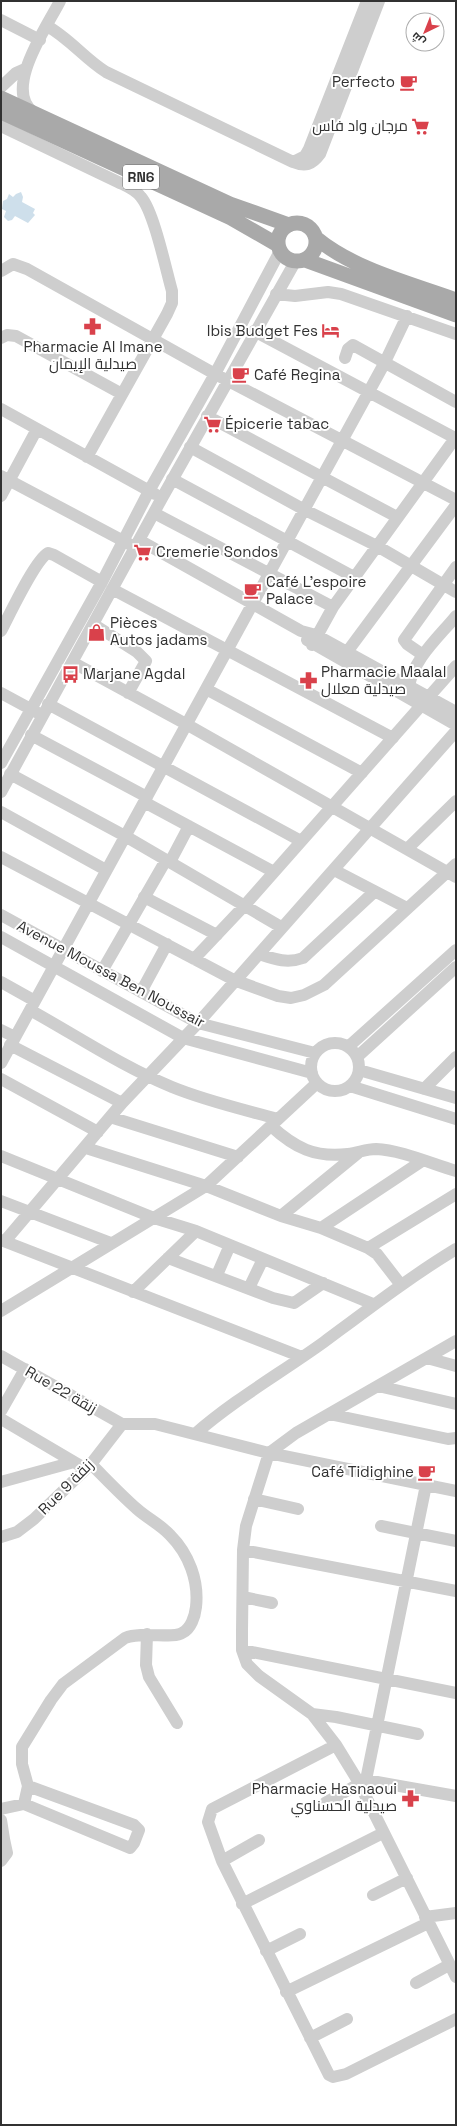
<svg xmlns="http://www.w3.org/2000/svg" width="457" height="2126" font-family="'Space Grotesk',Cairo,sans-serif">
  <rect width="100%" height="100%" fill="#fff"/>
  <path fill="#cedfeb" d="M21 192 23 197 22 202 35 209 33 213 35 215 28 223 15 216 12 220 8 221 4 217 6 211 2 209 3 201 7 199 9 194 13 197 16 194Z"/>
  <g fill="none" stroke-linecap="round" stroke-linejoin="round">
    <path stroke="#cecece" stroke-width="12" d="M1 20 40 40
      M47 26C69 38 85 59 106 72L293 162C305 167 312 165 320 154L379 1
      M1 87 16 73 25 69
      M34 113C2 90 47 27 60 1
      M1 126 118 182C126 186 135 189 141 197 154 212 166 270 172 291V303L167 314 87 457
      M293 162 305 156 309 149 367 1
      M1 271 13 264 27 269 215 374 456 500
      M276 294 295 296 328 292 341 294 456 334
      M254 331 455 438
      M1 338 7 335 16 336 122 394
      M345 358 348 349 353 345 456 402
      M1 409 155 494
      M207 416 397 517
      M190 447 303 509 377 546 456 592
      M1 476 131 545
      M172 479 354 577
      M1 496 37 429
      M154 513 333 607
      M139 540 301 631 316 635 456 712
      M112 589 393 738
      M93 624 137 652 146 661 128 693
      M1 631C9 616 35 560 48 553L54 555 102 582
      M307 640 456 725
      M312 645 333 607 456 437
      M347 652 456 505
      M423 655 407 644 404 640 456 567
      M72 662 186 724 456 877
      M409 687C413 659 439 637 456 616
      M206 689 362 773
      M1 693 38 713
      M48 704 301 841
      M31 735 147 797
      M1 763 102 582 149 491 215 374 280 251
      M10 774 125 836 281 927
      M1 792 162 498 295 262
      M144 802 274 872
      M1 812 106 870
      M407 849 456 801
      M1 857 234 980 278 996 291 998 304 995 324 985 456 864
      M170 862 189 826
      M334 870 407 908
      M144 897 217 935
      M1 915 198 1023 315 1053
      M1 937 183 1038 312 1073
      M259 954C274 959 287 964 303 958L374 892
      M194 959 245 905 456 666
      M102 971 166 860
      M1 982 35 1001
      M141 992 167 944
      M30 1010C77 1036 123 1067 172 1087 206 1101 242 1109 278 1119
      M1 1030 15 1037
      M311 1067a24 24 0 1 1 48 0a24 24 0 1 1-48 0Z
      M10 1045 122 1103
      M348 1047 456 950
      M357 1057 456 967
      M1 1063 384 364 407 316
      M359 1070 456 1098
      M1 1079 98 1132
      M350 1086 456 1119
      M424 1089 456 1057
      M110 1117 238 1157
      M271 1126C295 1148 315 1158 348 1154 358 1153 366 1149 376 1149 401 1150 432 1164 456 1171
      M86 1148 206 1186 281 1216 321 1228 368 1248 377 1254 401 1285
      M1 1156 154 1218 196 1231 373 1304
      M1 1201 111 1243
      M281 1216 358 1153
      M321 1228 422 1161
      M1 1240 302 1357
      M5 1241 122 1103 198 1023 456 731
      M368 1248 456 1194
      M168 1258 273 1298 294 1303 323 1283
      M217 1275 230 1245
      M249 1288 263 1259
      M133 1292 196 1231
      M1 1311 206 1186 317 1083
      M456 1341 296 1433 269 1453 246 1526 243 1550 242 1631V1650L247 1664 259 1676 312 1714 336 1745 358 1781 456 1977
      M1 1356 122 1424
      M427 1358 456 1366
      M378 1386 456 1404
      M1 1411 25 1369
      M329 1414 448 1439 456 1438
      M1 1419 74 1462
      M122 1424H155L269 1453 456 1491
      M195 1434C235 1399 281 1373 324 1342 367 1310 410 1277 456 1249
      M1 1482 74 1462 86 1469
      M254 1499 298 1509
      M381 1526 456 1541
      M1 1537 17 1532 34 1519 91 1464 122 1424
      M243 1550 456 1591
      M243 1597 272 1603
      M147 1634 146 1665 149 1677 177 1723
      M242 1650 456 1693
      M312 1714 336 1717 418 1734
      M336 1745 212 1809 208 1822 222 1861 329 2075 333 2077 346 2074 456 2019
      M366 1780 426 1485
      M325 1803 366 1780 456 1796
      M24 1804 28 1786 22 1764V1747L51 1700 63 1684 125 1638C142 1631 173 1639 182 1633 191 1629 195 1616 196 1607 199 1581 189 1554 170 1535 161 1525 147 1518 137 1509 121 1495 106 1479 91 1464
      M1 1809 24 1804 130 1848 134 1843 139 1830 134 1825 28 1786
      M1 1820 4 1839 1 1842
      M1 1861 7 1853 4 1839
      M222 1861 259 1840
      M373 1895 407 1878
      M242 1904 383 1833
      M425 1917 456 1913
      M266 1951 300 1934
      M416 1983 449 1965
      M286 1992 428 1923
      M310 2038 347 2019"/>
    <path stroke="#a9a9a9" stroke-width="15" d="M1 98 230 204 289 225
      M1 112 231 218 278 245
      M278 242a19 19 0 1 1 38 0a19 19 0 1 1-38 0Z
      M316 238C355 270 409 283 456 300
      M305 260 456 315"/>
  </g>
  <defs>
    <symbol id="cafe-bare" viewBox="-9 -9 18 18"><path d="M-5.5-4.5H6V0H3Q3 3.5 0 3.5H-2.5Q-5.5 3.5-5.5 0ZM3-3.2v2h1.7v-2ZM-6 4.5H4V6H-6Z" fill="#d9414b" stroke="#fff" stroke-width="2.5" paint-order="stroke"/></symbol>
    <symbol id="supermarket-bare" viewBox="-9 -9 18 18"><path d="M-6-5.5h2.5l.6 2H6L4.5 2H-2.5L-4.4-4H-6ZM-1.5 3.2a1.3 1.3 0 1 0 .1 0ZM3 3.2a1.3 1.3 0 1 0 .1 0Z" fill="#d9414b" stroke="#fff" stroke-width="2.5" paint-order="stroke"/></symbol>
    <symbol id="pharmacy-bare" viewBox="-9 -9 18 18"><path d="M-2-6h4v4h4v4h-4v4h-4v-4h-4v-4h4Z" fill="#d9414b" stroke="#fff" stroke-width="2.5" paint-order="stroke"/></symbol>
    <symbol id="hotel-bare" viewBox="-9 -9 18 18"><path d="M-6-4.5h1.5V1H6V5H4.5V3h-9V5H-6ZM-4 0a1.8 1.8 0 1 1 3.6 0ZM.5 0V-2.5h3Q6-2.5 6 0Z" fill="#d9414b" stroke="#fff" stroke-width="2.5" paint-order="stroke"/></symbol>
    <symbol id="shop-bare" viewBox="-9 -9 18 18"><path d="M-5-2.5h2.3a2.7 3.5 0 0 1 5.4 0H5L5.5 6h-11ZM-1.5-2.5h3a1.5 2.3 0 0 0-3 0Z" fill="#d9414b" stroke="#fff" stroke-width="2.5" paint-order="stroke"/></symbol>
    <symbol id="bus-bare" viewBox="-9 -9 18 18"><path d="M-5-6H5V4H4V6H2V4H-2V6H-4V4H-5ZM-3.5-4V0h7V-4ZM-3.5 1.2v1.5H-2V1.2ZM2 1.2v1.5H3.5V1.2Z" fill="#d9414b" stroke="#fff" stroke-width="2.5" paint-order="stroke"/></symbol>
  </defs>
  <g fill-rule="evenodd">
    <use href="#cafe-bare" x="396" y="70" width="25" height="25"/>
    <use href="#supermarket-bare" x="408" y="114" width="25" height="25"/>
    <use href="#pharmacy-bare" x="80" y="314" width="25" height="25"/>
    <use href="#hotel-bare" x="318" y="318" width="25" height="25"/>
    <use href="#cafe-bare" x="228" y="362" width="25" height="25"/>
    <use href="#supermarket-bare" x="200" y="412" width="25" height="25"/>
    <use href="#supermarket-bare" x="130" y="540" width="25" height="25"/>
    <use href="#cafe-bare" x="240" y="578" width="25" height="25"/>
    <use href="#shop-bare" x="84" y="620" width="25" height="25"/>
    <use href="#bus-bare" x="58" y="662" width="25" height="25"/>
    <use href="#pharmacy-bare" x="296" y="668" width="25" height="25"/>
    <use href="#cafe-bare" x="414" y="1460" width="25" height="25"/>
    <use href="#pharmacy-bare" x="398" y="1786" width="25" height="25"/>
  </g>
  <g text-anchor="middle" stroke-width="4" stroke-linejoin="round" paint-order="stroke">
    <rect fill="#fff" stroke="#6f6f6f" stroke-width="1" x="123" y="165" width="36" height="24" rx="3"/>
    <g font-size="14" font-weight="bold" fill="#313131">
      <text x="141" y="182">RN6</text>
    </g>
    <g font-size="15" fill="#313131" stroke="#fff" text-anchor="start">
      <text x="395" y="87" text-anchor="end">Perfecto</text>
      <text x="408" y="131" text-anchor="end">مرجان واد فاس</text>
      <text x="318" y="336" text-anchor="end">Ibis Budget Fes</text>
      <text x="93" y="352" text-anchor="middle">Pharmacie Al Imane<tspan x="93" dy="17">صيدلية الإيمان</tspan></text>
      <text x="254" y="380">Café Regina</text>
      <text x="225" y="429">Épicerie tabac</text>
      <text x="156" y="557">Cremerie Sondos</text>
      <text x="266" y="587">Café L'espoire<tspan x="266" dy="17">Palace</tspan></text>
      <text x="110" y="628">Pièces<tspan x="110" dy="17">Autos jadams</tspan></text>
      <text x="321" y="677">Pharmacie Maalal<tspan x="321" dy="17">صيدلية معلال</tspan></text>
      <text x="83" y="679">Marjane Agdal</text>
      <text x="414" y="1477" text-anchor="end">Café Tidighine</text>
      <text x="397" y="1794" text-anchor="end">Pharmacie Hasnaoui<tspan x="397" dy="17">صيدلية الحسناوي</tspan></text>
    </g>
    <g font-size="15" fill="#313131" stroke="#fff">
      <text transform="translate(111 974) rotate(28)" y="5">Avenue Moussa Ben Noussair</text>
      <text transform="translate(61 1390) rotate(30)" y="5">Rue 22 زنقة</text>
      <text transform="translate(66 1487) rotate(-45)" y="5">Rue 9 زنقة</text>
    </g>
  </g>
  <rect width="457" height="2126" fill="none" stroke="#313131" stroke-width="4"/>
  <g transform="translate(425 32) rotate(223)"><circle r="19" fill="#ffffff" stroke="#adadad"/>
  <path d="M0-3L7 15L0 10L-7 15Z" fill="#d9414b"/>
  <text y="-6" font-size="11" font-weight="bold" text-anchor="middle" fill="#313131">ش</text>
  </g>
</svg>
